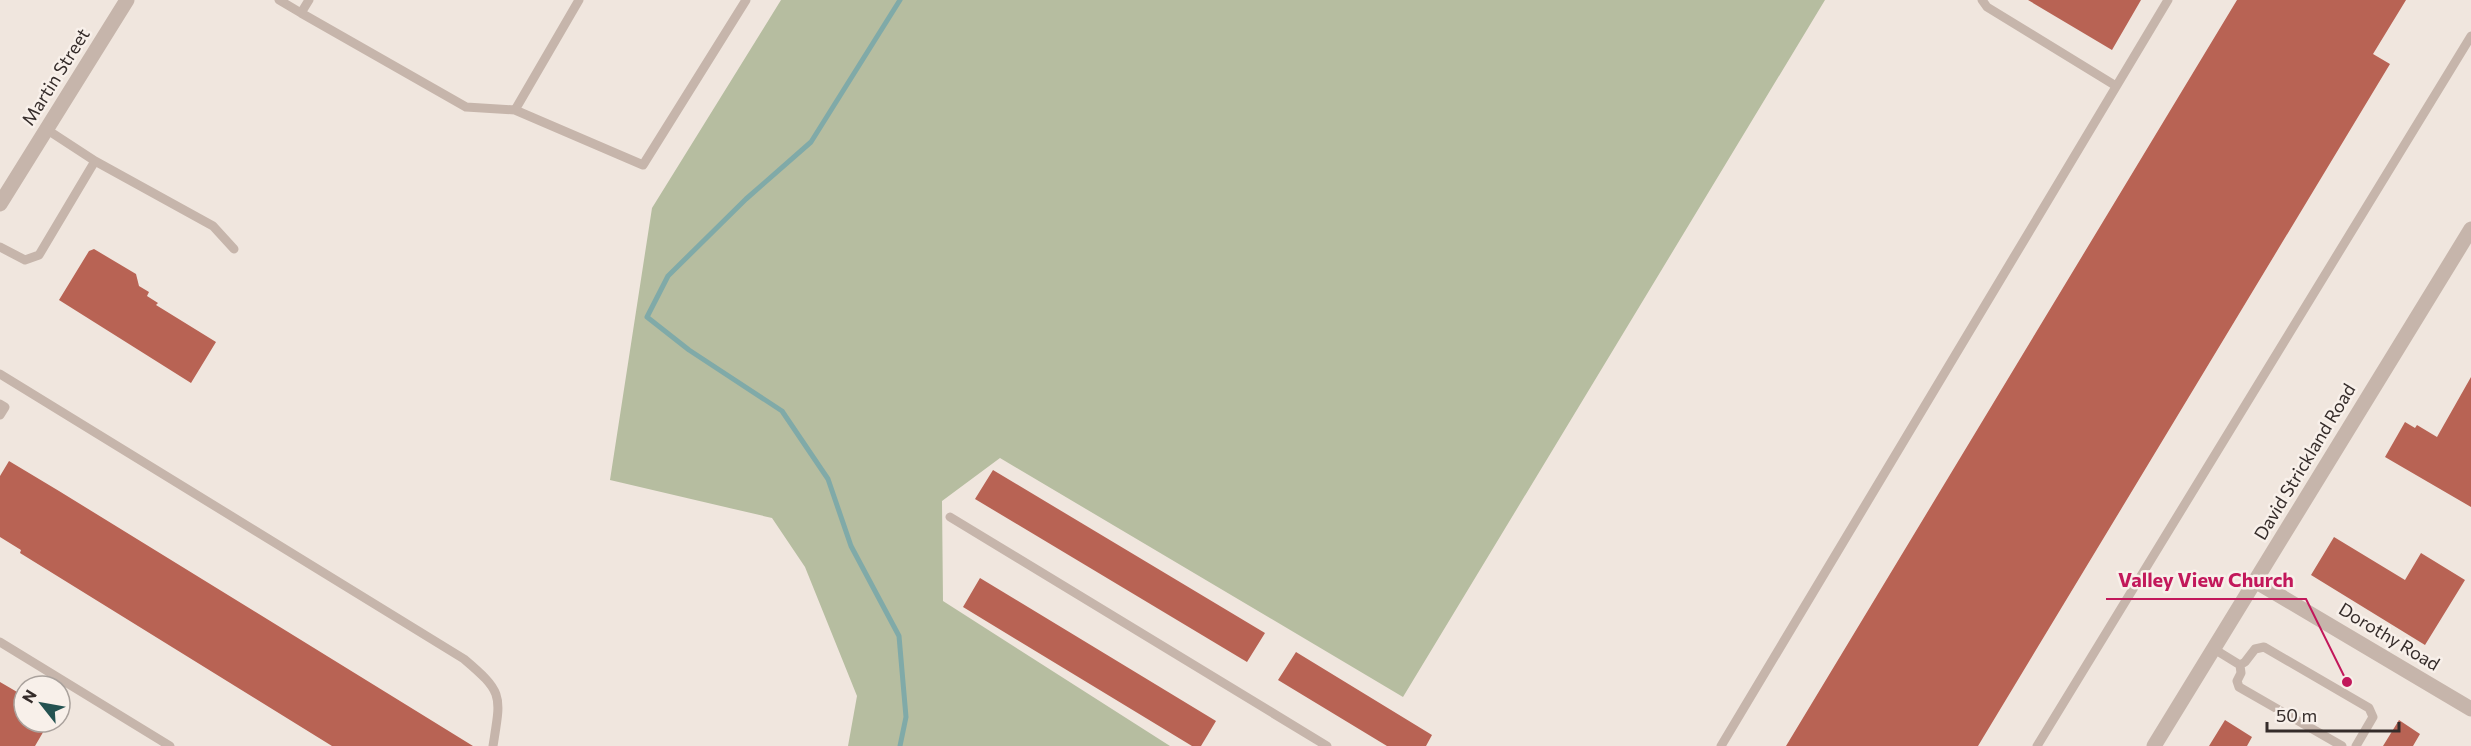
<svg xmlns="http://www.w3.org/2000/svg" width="2471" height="746" font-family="Commissioner,sans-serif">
  <rect width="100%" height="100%" fill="#f0e6de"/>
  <path fill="#b6bda0" d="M781 0H1825L1403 697 1000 458 942 501 943 601 1170 746H848L857 696 805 567 772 518 610 480 652 208Z"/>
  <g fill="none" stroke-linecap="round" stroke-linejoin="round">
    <path stroke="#80aaa8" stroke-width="5" d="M900 746 906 717 899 636 851 546 828 479 782 411 689 350 647 317 668 276 746 199 811 142 900 0"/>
  </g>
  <path fill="#b86354" d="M2028 0H2141L2112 50Z
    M2237 0H2406L2373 54 2390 64 1978 746H1786Z
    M94 249 136 274 139 286 149 292 147 296 158 303 156 305 216 342 191 383 59 300 89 251Z
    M2471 377V507L2385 457 2405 422 2415 428 2417 425 2437 437Z
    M9 461 59 491 473 746H332L20 553 21 550 0 537V476Z
    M993 470 1265 633 1247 662 975 499Z
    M2334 537 2405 580 2421 553 2465 580 2425 645 2311 575Z
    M980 578 1216 721 1201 746H1192L963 607Z
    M1296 652 1432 735 1426 746H1387L1278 680Z
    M0 682 24 696V722H49L35 746H0Z
    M2225 720 2252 737 2247 746H2209Z
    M2399 720 2420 734 2413 746H2383Z"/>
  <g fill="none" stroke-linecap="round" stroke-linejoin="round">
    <path stroke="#c6b5ab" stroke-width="9" d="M279 0 301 13
      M309 0 301 13 466 107 515 110
      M579 0 515 110 643 165 746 0
      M1982 0 1987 7 2116 86
      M46 129 95 161
      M0 247 25 260 39 255 95 161 213 226 234 249
      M0 374 464 659C504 693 501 695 493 746
      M0 404 5 407 0 415
      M950 517 1327 746
      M0 642 170 746
      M2214 649 2240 665
      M2240 665 2245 662 2255 649 2264 647 2369 708 2373 717 2356 746
      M2240 665 2241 673 2237 681 2239 687 2342 746
      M1721 746 2168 0
      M2037 746 2471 36"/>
    <path stroke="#c6b5ab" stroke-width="15" d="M2255 581 2471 709
      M2154 746 2471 229"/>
    <path stroke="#c6b5ab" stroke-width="15" d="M0 204 127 0"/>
  </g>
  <g text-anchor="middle" stroke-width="5" stroke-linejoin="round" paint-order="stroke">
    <g font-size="18" fill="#352c2a" stroke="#f8f0ea">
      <text transform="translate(56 77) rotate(-58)" y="6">Martin Street</text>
      <text transform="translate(2305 462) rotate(-59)" y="6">David Strickland Road</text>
      <text transform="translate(2389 637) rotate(31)" y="6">Dorothy Road</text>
    </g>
  </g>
  <path fill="none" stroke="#c2185b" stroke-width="2" d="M2347 682L2306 599H2106"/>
  <circle fill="#c2185b" stroke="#f8f0ea" stroke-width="2" cx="2347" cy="682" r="6"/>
  <g font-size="20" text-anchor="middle" font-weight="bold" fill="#c2185b" stroke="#f8f0ea" stroke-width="5" stroke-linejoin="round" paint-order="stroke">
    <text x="2206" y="587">Valley View Church</text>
  </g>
  <g transform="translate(42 704) rotate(301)"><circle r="28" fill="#f8f0ea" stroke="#aaa29d" stroke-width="1.5"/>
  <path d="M0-4.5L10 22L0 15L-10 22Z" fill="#245251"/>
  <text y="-9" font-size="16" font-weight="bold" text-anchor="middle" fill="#352c2a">N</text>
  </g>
  <path d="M2267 722v9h132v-9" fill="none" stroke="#352c2a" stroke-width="3"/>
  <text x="2276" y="722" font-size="18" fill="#352c2a" stroke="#f8f0ea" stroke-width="4.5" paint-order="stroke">50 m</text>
</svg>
